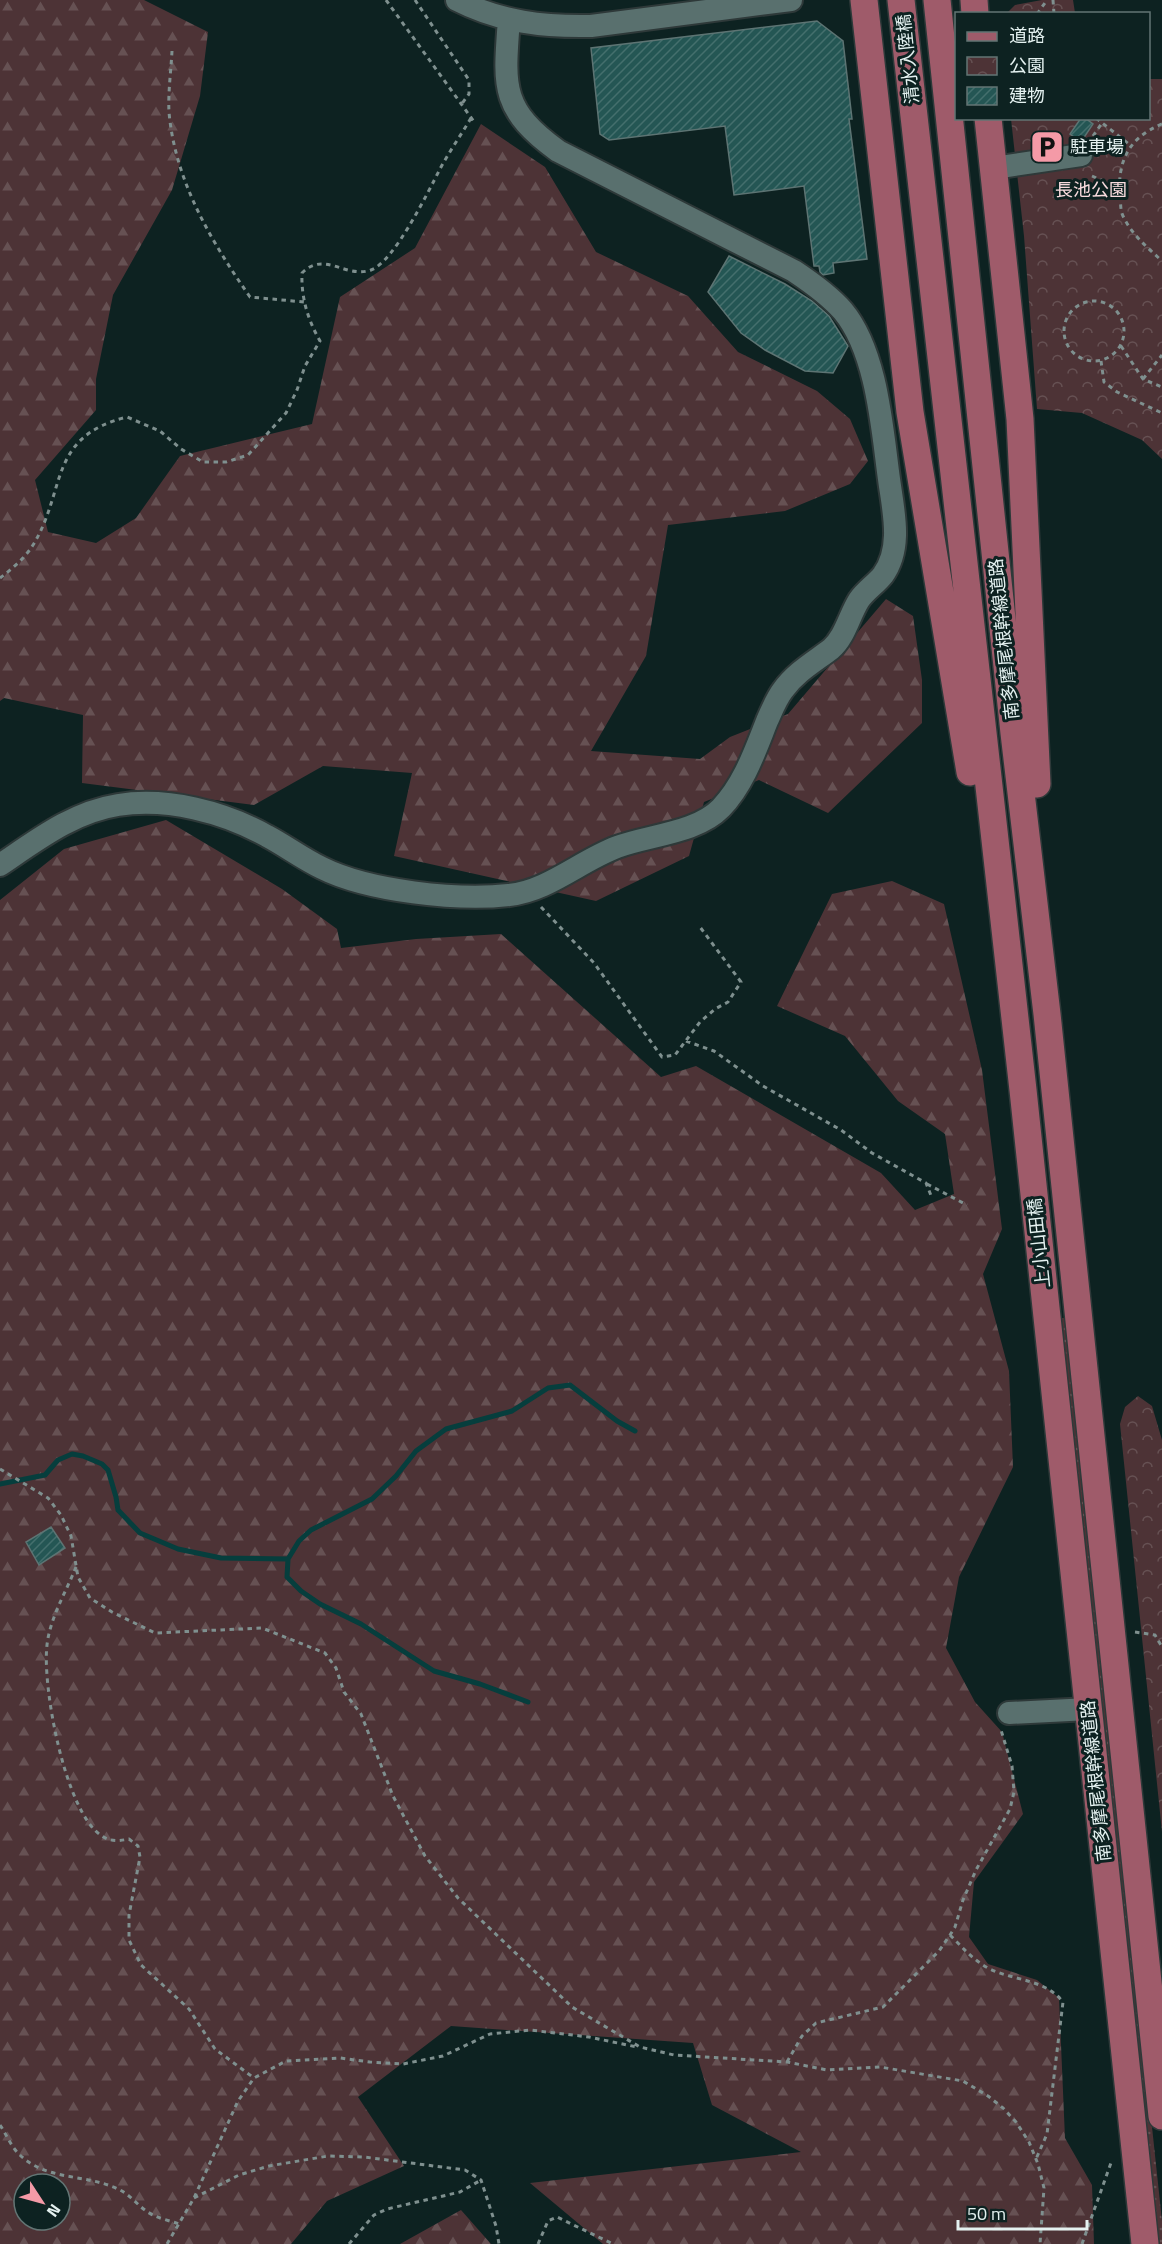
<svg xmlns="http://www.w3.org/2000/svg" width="1162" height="2244" font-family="'Titillium Web','Noto Sans JP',sans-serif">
  <defs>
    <pattern id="grass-dots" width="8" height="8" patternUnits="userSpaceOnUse" patternTransform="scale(1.5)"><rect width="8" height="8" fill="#4d3336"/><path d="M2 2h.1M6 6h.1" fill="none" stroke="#665153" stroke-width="1.8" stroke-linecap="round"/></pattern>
    <pattern id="forest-firs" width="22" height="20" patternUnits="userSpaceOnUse" patternTransform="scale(1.5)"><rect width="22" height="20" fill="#4d3336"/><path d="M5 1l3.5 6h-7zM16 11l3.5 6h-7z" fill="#665153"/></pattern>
    <pattern id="park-crowns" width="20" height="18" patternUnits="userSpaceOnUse" patternTransform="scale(1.5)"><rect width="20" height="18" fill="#4d3336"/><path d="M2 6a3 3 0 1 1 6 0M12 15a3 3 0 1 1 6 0" fill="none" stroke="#665153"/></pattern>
    <pattern id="building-hatch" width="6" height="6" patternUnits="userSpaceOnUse" patternTransform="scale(1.5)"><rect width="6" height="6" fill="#245654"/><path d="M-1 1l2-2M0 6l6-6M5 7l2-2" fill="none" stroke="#446f6d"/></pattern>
  </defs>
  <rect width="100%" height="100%" fill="#0d2221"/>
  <path fill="url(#grass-dots)" d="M1058 1318H1066L1162 2221V2244H1157Z"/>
  <path fill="url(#forest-firs)" fill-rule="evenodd" d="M0 0H144L208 32 200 96 172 190 113 295 96 379V410L35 480 48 532 96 543 136 518 180 456 312 424 340 297 415 248 481 124 545 167 596 252 688 296 738 352 817 391 850 419 868 461 850 484 785 511 668 525 646 656 591 751 700 759 730 737 788 714 886 599 913 616 922 680V723L828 813 759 780 704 802 689 856 596 901 394 856 412 773 323 766 254 805 82 783 83 715 4 698 0 701Z
    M166 820 282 889 337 929 341 948 416 939 501 934 661 1077 696 1066 881 1173 915 1210 954 1194 945 1134 898 1101 845 1036 777 1006 832 894 892 881 944 904 982 1070 1002 1229 983 1274 1009 1371 1013 1467 959 1577 946 1648 975 1702 1002 1732 1023 1814 974 1882 969 1937 988 1964 1037 1980 1059 1998 1065 2138 1092 2185 1094 2244H603L530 2183 801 2152 712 2105 693 2043 451 2026 358 2097 404 2166 327 2201 291 2244H0V900L64 849ZM24 2184H60V2220H24Z
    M461 2210 491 2244H400Z"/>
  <path fill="url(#park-crowns)" d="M1042 0H1073L1075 13H1007L1015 5Z
    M1149 79H1162V459L1142 440 1082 413 1037 409 1024 236 1011 119 1148 118Z
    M1138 1396 1152 1406 1162 1440V1832L1120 1424 1125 1407Z"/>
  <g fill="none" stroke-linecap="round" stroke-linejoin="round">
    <path stroke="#063e3d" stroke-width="5" d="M0 1484 45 1475 58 1460 72 1454 83 1456 102 1464 108 1470 116 1497 118 1510 140 1533 178 1549 221 1558 288 1559
      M528 1702 480 1684 434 1671 361 1624 320 1604 301 1591 287 1577 288 1559 299 1541 311 1530 372 1499 396 1476 416 1451 446 1429 512 1411 548 1388 570 1385 617 1421 635 1431"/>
  </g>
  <path fill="url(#building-hatch)" stroke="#5d7473" stroke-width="1.5" d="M817 21 843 41 852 119H849L867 259 833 263 834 273 823 275 820 272 819 266H814L804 186 734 195 725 126 609 140 600 134 591 48Z
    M1081 118H1085L1093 124 1081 142 1070 134Z
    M729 256 785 284 812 301 829 316 848 346 833 373 805 371 765 350 741 333 708 292Z
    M51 1527 65 1548 39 1565 26 1542Z"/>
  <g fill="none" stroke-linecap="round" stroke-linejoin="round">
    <defs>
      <path id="minor" d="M457 0C500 22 544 27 591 26L791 0
        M994 168 1081 155
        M0 865C37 840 73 812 118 805 167 797 224 812 267 836 286 846 303 859 322 868 368 891 458 901 509 895 548 891 580 861 617 847 649 835 697 833 721 808 744 784 755 751 767 721 772 710 776 699 783 690 796 672 814 662 831 649 845 637 849 616 859 600 866 590 876 584 883 575 903 547 893 510 889 479 882 428 877 352 843 311 829 295 812 283 794 271L558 151C500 109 504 86 509 19
        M1009 1713 1089 1709"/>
      <path id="major" d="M864 0 910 412 970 772
        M901 0 1023 1090 1145 2244
        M937 0 1014 733 1047 1014 1162 2116
        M974 0 975 14
        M988 118 1020 419 1037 784"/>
    </defs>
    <use href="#minor" stroke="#2e3939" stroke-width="26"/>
    <use href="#major" stroke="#2e3939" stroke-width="30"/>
    <path stroke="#7f908f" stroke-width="3" stroke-dasharray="4.5 4.5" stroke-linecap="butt" d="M386 0 475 123
      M415 0 469 80V94L461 105
      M1053 0 1054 14
      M1037 14 1047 0
      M172 51C171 71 168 92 169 112 175 181 211 241 250 297L304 302
      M1096 118 1130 145
      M1162 124C1128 138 1117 162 1120 197 1121 203 1120 210 1123 216 1132 235 1147 247 1162 261
      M1093 136 1102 123
      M1092 176 1110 184H1119
      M1064 331a30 30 0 1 1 60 0a30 30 0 1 1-60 0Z
      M1121 346 1143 379 1162 387
      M1101 361 1104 382 1117 392 1162 413
      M1143 379 1162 355
      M0 578C12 569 25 558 33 545 67 490 47 437 127 417L160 431 181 449 203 462H226L248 455 286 413 297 390 305 366 320 341C308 320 301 298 302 273 325 250 345 279 371 270 394 262 428 192 440 169 449 152 461 135 471 118
      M541 907 594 963 662 1057 675 1055 700 1022 715 1009 728 1002 741 982 700 927
      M686 1041 714 1051 763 1086 841 1130 872 1153 926 1183 932 1198
      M927 1184 967 1205
      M0 1469 48 1498 61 1515 71 1536 78 1577 90 1598 112 1612 155 1633 262 1628 325 1653 336 1668 344 1692 361 1714 393 1796 425 1856 458 1898 572 2007 640 2047 674 2055 787 2062 827 2070 880 2067 963 2081 988 2096 1003 2108 1016 2122 1029 2142 1038 2164 1044 2188 1040 2244
      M76 1567C66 1592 50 1618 47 1645 42 1686 65 1813 102 1836 111 1842 119 1841 129 1839L138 1846 140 1857 129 1915V1940L141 1965 189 2009 215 2049 254 2078
      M1135 1632 1155 1635 1162 1647
      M950 1935C963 1948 974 1961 990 1969 1015 1981 1045 1979 1063 2002L1047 2134 1036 2159
      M787 2062 802 2036 816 2023 883 2007 939 1951 950 1935 955 1927 963 1900 976 1870 1010 1809 1014 1792 1012 1766 1001 1730
      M0 2125C6 2134 10 2144 17 2152 44 2182 87 2173 120 2190 132 2196 140 2209 153 2215 161 2219 171 2221 179 2224
      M194 2198 239 2175 269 2166 328 2156 364 2157 465 2170 481 2180 496 2226 499 2244
      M167 2244 194 2198 238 2101 254 2078 286 2061 340 2058 370 2062 403 2064 443 2056 490 2034 530 2030 589 2037 637 2047
      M349 2244 374 2215 387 2209 460 2192 481 2180
      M538 2244 548 2221 557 2217 613 2244
      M1082 2244 1112 2160"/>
    <use href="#minor" stroke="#59706e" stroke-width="22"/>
    <use href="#major" stroke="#9f5b6a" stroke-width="27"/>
  </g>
  <defs>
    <symbol id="parking-square" viewBox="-11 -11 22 22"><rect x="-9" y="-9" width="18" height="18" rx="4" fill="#f49aa7" stroke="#0d2221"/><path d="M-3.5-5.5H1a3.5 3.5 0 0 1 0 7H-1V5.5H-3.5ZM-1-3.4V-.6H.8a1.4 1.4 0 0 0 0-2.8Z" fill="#111"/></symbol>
  </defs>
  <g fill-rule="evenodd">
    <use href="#parking-square" x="1028" y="128" width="38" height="38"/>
  </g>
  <g text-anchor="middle" stroke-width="6" stroke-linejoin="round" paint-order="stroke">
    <g font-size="18" fill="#e4f1f0" stroke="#0d2221">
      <text transform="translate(908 59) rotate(-96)" y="6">清水入陸橋</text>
      <text transform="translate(1004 639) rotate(-96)" y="6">南多摩尾根幹線道路</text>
      <text transform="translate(1039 1243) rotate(-96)" y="6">上小山田橋</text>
      <text transform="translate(1096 1781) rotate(-96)" y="6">南多摩尾根幹線道路</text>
    </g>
    <g font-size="18" fill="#e4f1f0" stroke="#0d2221" text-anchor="start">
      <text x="1070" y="153">駐車場</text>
    </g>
    <g font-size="18" fill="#f9dbde" stroke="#0d2221">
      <text x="1091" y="196">長池公園</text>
    </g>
  </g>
  <rect x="955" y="12" width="195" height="108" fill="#0d2221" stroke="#637574" stroke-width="1.5"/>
  <rect x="967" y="32" width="30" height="9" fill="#9f5b6a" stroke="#637574" stroke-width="1.5"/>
  <text x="1009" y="42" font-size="18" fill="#e4f1f0">道路</text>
  <rect x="967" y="57" width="30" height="18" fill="url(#park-crowns)" stroke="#637574" stroke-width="1.5"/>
  <text x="1009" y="72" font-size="18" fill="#e4f1f0">公園</text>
  <rect x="967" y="87" width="30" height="18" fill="url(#building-hatch)" stroke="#637574" stroke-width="1.5"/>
  <text x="1009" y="102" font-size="18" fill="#e4f1f0">建物</text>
  <g transform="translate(42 2202) rotate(126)"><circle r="28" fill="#0d2221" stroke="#637574" stroke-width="1.5"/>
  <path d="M0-4.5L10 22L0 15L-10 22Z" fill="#f49aa7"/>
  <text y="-9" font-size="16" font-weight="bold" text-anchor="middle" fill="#e4f1f0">N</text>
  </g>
  <path d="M958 2220v9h129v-9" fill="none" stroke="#e4f1f0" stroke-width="3"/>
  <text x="967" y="2220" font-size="18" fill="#e4f1f0" stroke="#0d2221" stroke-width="4.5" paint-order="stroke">50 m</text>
</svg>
